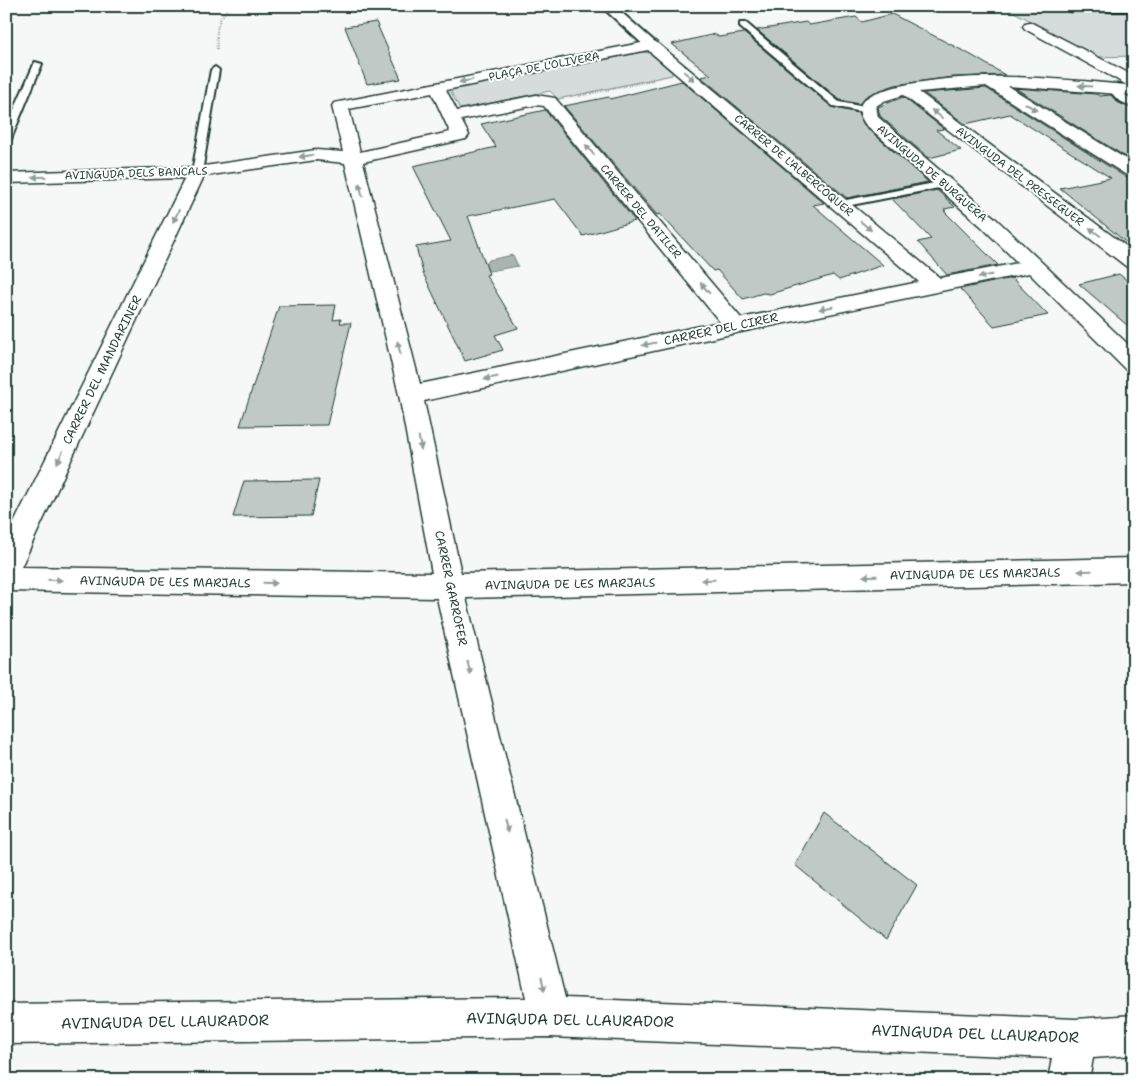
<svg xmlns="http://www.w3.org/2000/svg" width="1140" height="1086" font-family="'Shantell Sans',sans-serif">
  <rect width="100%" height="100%" fill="#f6f7f7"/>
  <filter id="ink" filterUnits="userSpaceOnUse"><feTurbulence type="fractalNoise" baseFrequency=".02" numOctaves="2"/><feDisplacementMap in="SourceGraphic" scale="10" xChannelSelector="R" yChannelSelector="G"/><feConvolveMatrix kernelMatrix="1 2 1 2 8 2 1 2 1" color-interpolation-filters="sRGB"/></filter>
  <g filter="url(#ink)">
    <path fill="#d6dcdb" stroke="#7a8c88" d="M1003 6H1134V56L1097 57Z
      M643 52 650 53 672 72V75L558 99 550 91 460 109 451 92 453 89Z"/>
    <path fill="#aab5b1" stroke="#72857f" d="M513 255 518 266 489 271 485 265 489 260Z"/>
    <path fill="#c0c9c6" stroke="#1f3d34" d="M892 14 971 55 1005 75 953 77 895 85 872 93 865 97 859 104 840 100 757 30 806 22 809 25 856 17 862 22Z
      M376 22 401 79 367 84 345 27Z
      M744 33 832 107 858 113 864 125 928 182 847 198 701 77 711 75 672 44 715 34 719 37Z
      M682 81 824 203 813 205 883 265 839 280 833 275 770 294 763 293 743 299 717 270 713 271 660 214 657 215 564 106 609 97 610 99Z
      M986 88 1127 178 1134 179V249L1060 188 1111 178 1010 114 965 124 924 93Z
      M1015 88 1096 94 1100 96 1111 95 1117 102 1134 110V162Z
      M903 97 944 129 936 130 961 150 929 158 880 116 878 107Z
      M545 110 635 221 583 236 555 199 468 216 489 274 486 275 518 328 495 335 503 350 465 361 423 273 416 247 451 241 413 166 496 147 481 124Z
      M937 190 955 207 944 209 946 211H944L998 265 947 275 918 242 931 239 892 199Z
      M1119 274 1134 286V331L1079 284Z
      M1012 278 1048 315 994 326 960 289Z
      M336 305 333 320 341 319 340 323H351L327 425 240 426 279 306Z
      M319 480 311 516 233 517 244 481Z
      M824 813 917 885 886 940 795 865Z"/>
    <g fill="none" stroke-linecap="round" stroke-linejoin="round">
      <defs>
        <path id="service" d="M1066 7H1134V11H1069L1065 9Z
          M740 23H746L839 102 870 108 872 110 867 113 833 106 740 27Z
          M35 62 42 64 11 139 6 142V128Z
          M215 67 219 70 202 172 197 175 192 172 211 70Z
          M1111 85 1134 101V108L1118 100 1107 88Z
          M945 181 949 182V186L841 207 836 204 841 201Z"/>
        <path id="pedestrian" d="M601 6H614L655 42 657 45 655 48H647Z"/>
        <path id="minor" d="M1030 22 1134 76V95L1008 86 1134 164V177L1128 176 986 86 919 92 1134 252V268L1127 267 903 95 884 101 876 106 878 117 995 218 1134 350V372L1126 370 1029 273 736 333 424 401 461 573 1134 558V582L466 598 565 998 1076 1019 1134 1015V1055L1093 1058 1089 1080H1048L1052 1058 550 1037 6 1044V1004L526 998 437 598 6 591V539L185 178 6 183V173L197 167 316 150 343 152 332 106 334 103 651 41 656 42 940 278 1018 263 981 226 865 124C848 99 876 92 895 87 972 70 1050 78 1127 85L1025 29 1023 26 1025 23ZM648 50 919 282 741 318 555 98 536 95 457 111 446 90ZM432 93 450 132 360 152 349 109ZM536 105 544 106 720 322 420 384 363 162 466 139 469 135 461 120ZM316 160 345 163 399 395 432 573 21 567 204 176Z"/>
      </defs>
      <use href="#service" stroke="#1f3d34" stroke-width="4"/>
      <use href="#pedestrian" stroke="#1f3d34" stroke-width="4"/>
      <use href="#minor" stroke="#1f3d34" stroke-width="3"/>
      <path stroke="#1f3d34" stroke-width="2" stroke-dasharray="0.5 2" stroke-linecap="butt" d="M217 49C216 30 216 18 232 6
        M579 96 654 80"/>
      <use href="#service" fill="#fff" fill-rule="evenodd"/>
      <use href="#pedestrian" fill="#fff" fill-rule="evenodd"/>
      <use href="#minor" fill="#fff" fill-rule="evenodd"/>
    </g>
    <defs><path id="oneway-solid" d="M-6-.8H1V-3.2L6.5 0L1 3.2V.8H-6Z" transform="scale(1.25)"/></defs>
    <g fill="#8f9e9a">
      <use href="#oneway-solid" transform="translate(689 76) rotate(40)"/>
      <use href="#oneway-solid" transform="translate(466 81) rotate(169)"/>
      <use href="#oneway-solid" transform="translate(1085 86) rotate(-176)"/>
      <use href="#oneway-solid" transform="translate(1031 107) rotate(32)"/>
      <use href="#oneway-solid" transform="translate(937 114) rotate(-143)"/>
      <use href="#oneway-solid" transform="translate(590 150) rotate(-130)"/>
      <use href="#oneway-solid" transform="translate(306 156) rotate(171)"/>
      <use href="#oneway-solid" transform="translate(39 177) rotate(178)"/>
      <use href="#oneway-solid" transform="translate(361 190) rotate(-103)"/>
      <use href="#oneway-solid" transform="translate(176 216) rotate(116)"/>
      <use href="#oneway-solid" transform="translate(866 226) rotate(40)"/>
      <use href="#oneway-solid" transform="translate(1095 232) rotate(-143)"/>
      <use href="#oneway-solid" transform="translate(985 276) rotate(168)"/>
      <use href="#oneway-solid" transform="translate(705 288) rotate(-130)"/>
      <use href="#oneway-solid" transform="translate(826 308) rotate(169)"/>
      <use href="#oneway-solid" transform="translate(649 344) rotate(168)"/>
      <use href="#oneway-solid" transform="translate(399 348) rotate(-103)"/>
      <use href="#oneway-solid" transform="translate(491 378) rotate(168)"/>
      <use href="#oneway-solid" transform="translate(420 443) rotate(79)"/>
      <use href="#oneway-solid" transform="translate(60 457) rotate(116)"/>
      <use href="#oneway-solid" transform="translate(1085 571) rotate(179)"/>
      <use href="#oneway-solid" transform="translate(870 576) rotate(179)"/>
      <use href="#oneway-solid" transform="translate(55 580) rotate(1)"/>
      <use href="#oneway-solid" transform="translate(708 580) rotate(179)"/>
      <use href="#oneway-solid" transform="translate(270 583) rotate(1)"/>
      <use href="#oneway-solid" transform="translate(469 668) rotate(77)"/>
      <use href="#oneway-solid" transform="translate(506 826) rotate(77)"/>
      <use href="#oneway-solid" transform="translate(543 984) rotate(77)"/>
    </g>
  </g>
  <g text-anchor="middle" stroke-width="4" stroke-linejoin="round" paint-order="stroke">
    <g font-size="11" fill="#1f3d34" stroke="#fff">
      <text transform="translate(544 66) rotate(-11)" y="4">PLAÇA DE L'OLIVERA</text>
      <text transform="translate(794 165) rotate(40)" y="4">CARRER DE L'ALBERCOQUER</text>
      <text transform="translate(136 173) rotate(-2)" y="4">AVINGUDA DELS BANCALS</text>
      <text transform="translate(932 173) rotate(41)" y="4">AVINGUDA DE BURGUERA</text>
      <text transform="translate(1020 176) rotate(37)" y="4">AVINGUDA DEL PRESSEGUER</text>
      <text transform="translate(641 211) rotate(50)" y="4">CARRER DEL DATILER</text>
    </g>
    <g font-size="12" fill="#1f3d34" stroke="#fff">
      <text transform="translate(721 329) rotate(-12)" y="4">CARRER DEL CIRER</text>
      <text transform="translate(102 370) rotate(-64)" y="4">CARRER DEL MANDARINER</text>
      <text transform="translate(975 574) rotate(-1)" y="4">AVINGUDA DE LES MARJALS</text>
      <text transform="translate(165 582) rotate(1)" y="4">AVINGUDA DE LES MARJALS</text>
      <text transform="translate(570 584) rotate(-1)" y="4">AVINGUDA DE LES MARJALS</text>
      <text transform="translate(451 588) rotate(78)" y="4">CARRER GARROFER</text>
    </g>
    <g font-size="15" fill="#1f3d34" stroke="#fff">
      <text transform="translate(570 1020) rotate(1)" y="5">AVINGUDA DEL LLAURADOR</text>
      <text transform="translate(165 1022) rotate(-1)" y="5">AVINGUDA DEL LLAURADOR</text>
      <text transform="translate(975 1034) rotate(2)" y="5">AVINGUDA DEL LLAURADOR</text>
    </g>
  </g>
  <rect width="1140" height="1086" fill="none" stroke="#fff" stroke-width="25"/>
  <rect x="12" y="12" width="1115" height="1061" fill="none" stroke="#1f3d34" stroke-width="2" filter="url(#ink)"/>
</svg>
